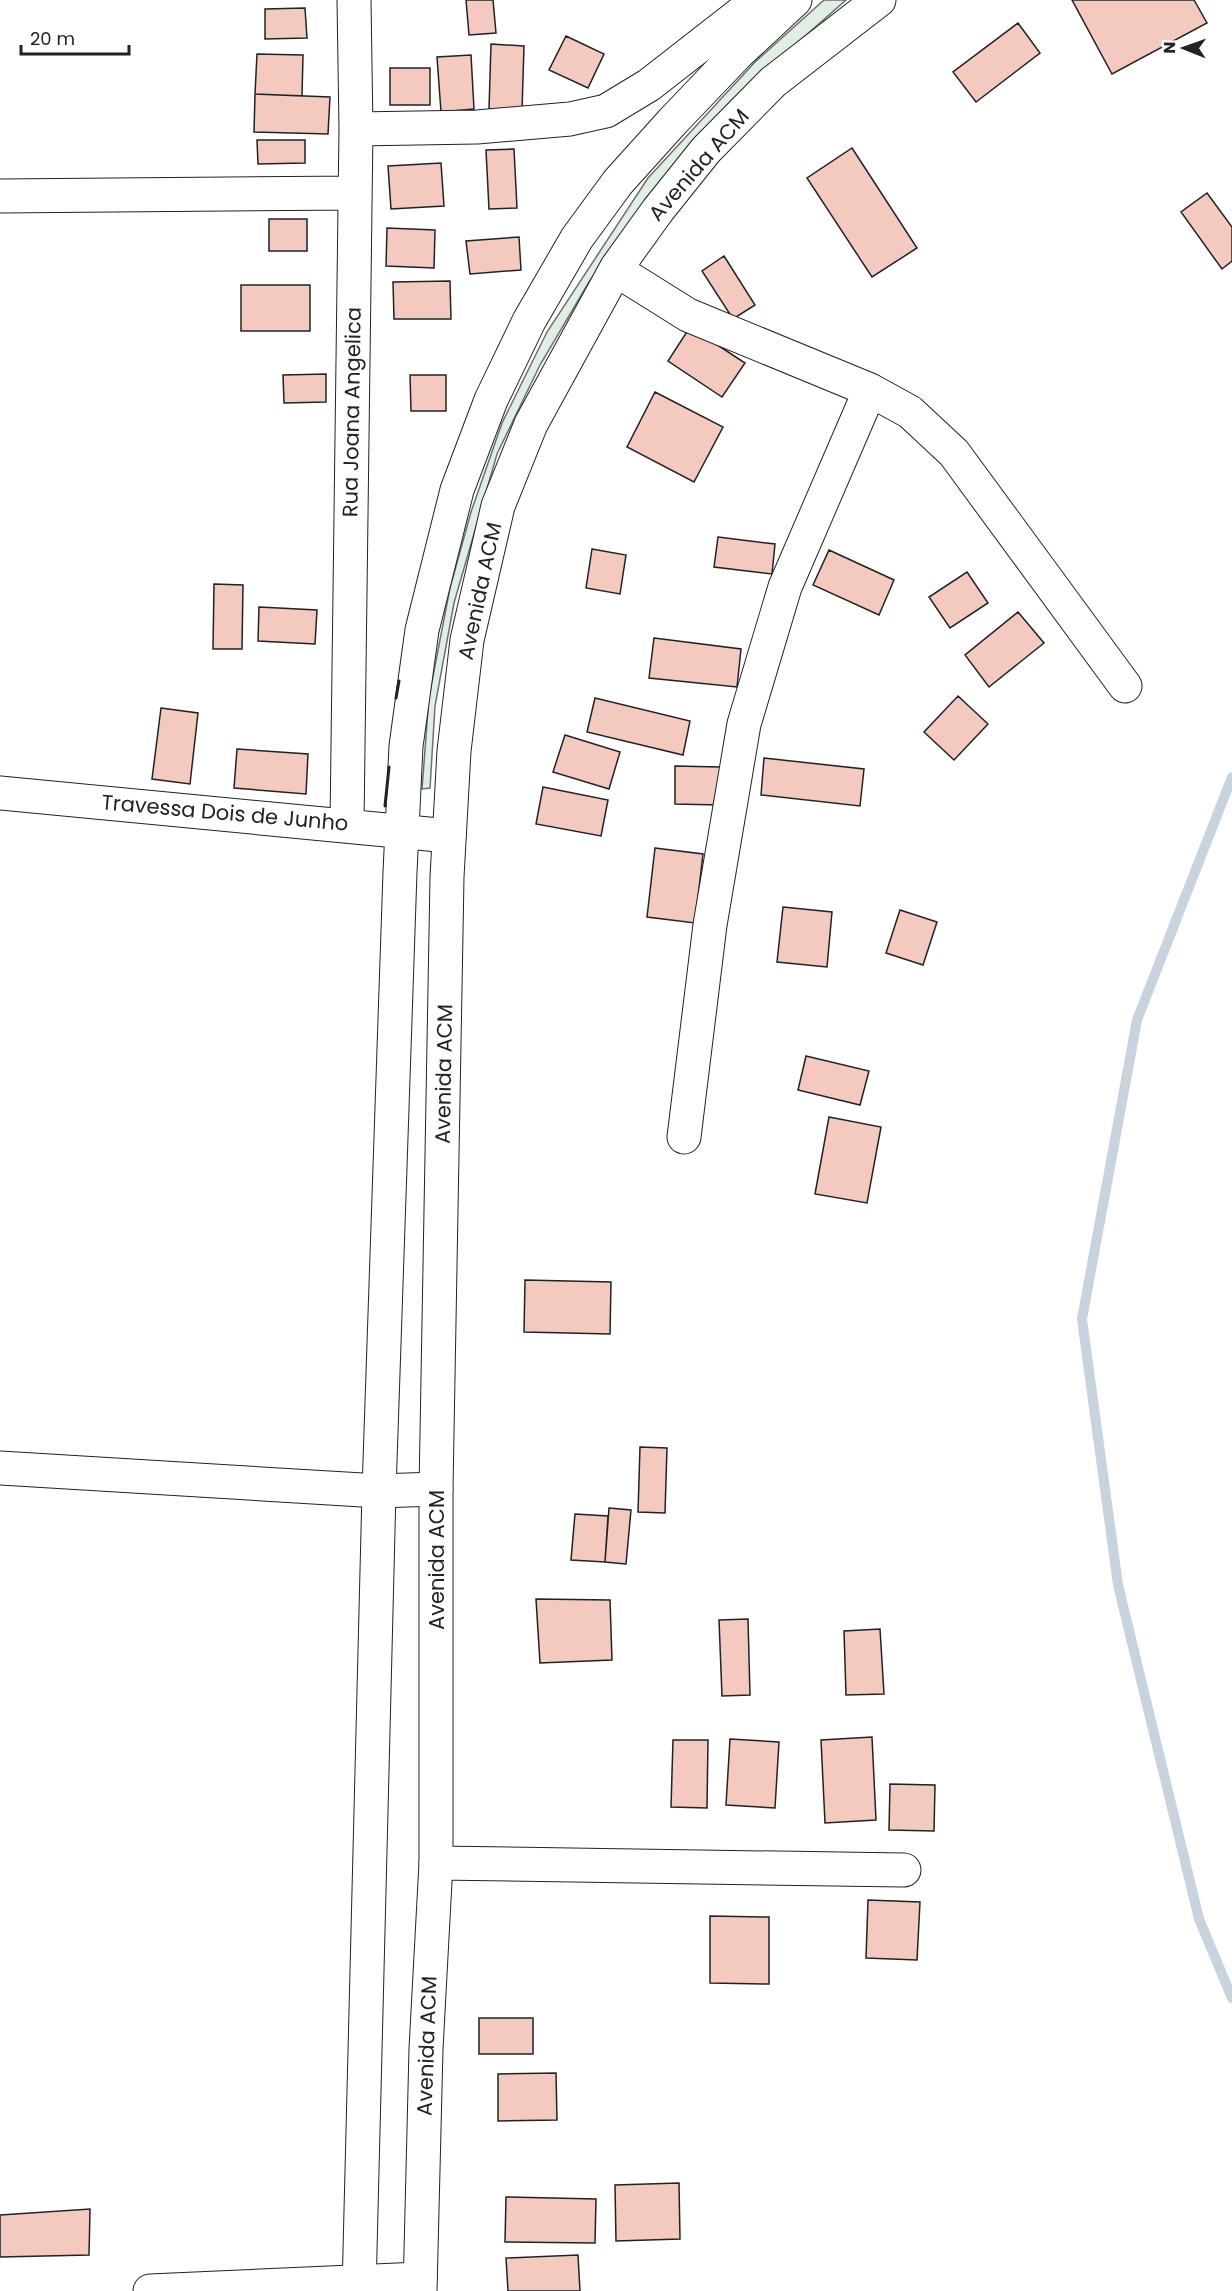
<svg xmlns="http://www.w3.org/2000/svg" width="1232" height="2291" font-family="Poppins,sans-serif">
  <rect width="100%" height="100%" fill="#fff"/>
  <path fill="#e0efe3" stroke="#6f6f6f" stroke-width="1.5" d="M824 0H846L729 103 647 197 589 282 540 365 497 454 454 603 435 706 430 788 422 789 429 697 450 588 471 512 502 423 547 332 648 178 755 62Z"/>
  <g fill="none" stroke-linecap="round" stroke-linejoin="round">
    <path stroke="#c7d3dd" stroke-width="10" d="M1232 777 1137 1020 1082 1319 1118 1585 1199 1919 1232 1998"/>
  </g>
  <path fill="#f3c9c0" stroke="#222" stroke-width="1.5" d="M466 0H493L496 33 469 35Z
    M1072 0H1194L1207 23 1112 74Z
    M305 8 307 38 265 39V9Z
    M1018 23 1040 53 976 102 953 72Z
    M566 36 604 54 588 88 549 70Z
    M491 44 524 46 522 111 489 109Z
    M257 54 303 55 302 96 255 94Z
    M471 55 474 109 441 112 437 57Z
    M390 68H430V105H390Z
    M255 94 330 97 328 134 254 132Z
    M257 140H305V163L258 164Z
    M852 148 917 248 872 277 807 178Z
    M514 149 517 208 489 209 486 150Z
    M441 163 444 206 391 209 388 166Z
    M1207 193 1232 227V261L1222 269 1181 212Z
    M269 219H307V251H269Z
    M387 228 435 230 434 268 386 266Z
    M519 237 521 270 470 274 466 241Z
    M724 256 755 305 733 319 702 271Z
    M450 281 451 319H394L393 282Z
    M241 285H310V331H241Z
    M690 327 745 363 722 397 668 361Z
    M326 374V402L284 403 283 375Z
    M410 375H446V411H411Z
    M655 392 723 427 694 482 627 447Z
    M718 537 775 544 772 574 714 567Z
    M592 549 626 555 620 594 586 588Z
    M829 550 894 580 879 615 813 585Z
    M967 572 988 603 950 628 929 597Z
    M214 584 243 585 242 649H213Z
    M259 607 317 610 315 644 258 641Z
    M1018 612 1044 643 989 687 965 655Z
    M654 638 741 649 737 687 649 678Z
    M958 696 988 724 954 760 924 732Z
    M595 698 690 721 683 755 587 732Z
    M161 708 198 713 190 784 152 779Z
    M565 735 620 752 609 789 553 772Z
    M237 749 308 754 306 794 234 788Z
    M764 758 864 769 860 806 761 795Z
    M675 766 720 767 719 805 675 804Z
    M543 787 608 800 601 836 536 824Z
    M655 848 703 854 695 923 647 917Z
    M783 907 832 912 827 967 777 962Z
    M900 910 937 922 923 965 886 953Z
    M806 1056 869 1071 860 1105 798 1090Z
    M829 1117 881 1127 867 1203 815 1194Z
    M525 1280 611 1282 610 1334 524 1332Z
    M640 1447 667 1448 665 1513 638 1512Z
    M609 1508 631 1510 626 1564 605 1562Z
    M575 1514 608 1516 605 1562 571 1560Z
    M536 1599 610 1600 612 1660 540 1663Z
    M748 1619 750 1695 722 1696 719 1620Z
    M880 1629 884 1694 846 1695 844 1631Z
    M872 1737 876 1820 825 1823 821 1740Z
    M730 1739 779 1742 775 1808 726 1805Z
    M673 1740H708L707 1808 671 1807Z
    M890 1784 935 1785 934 1831 889 1830Z
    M868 1900 920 1902 917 1960 866 1958Z
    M710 1916 769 1917V1984L710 1983Z
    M479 2018H533V2054H479Z
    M556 2073 557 2120 498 2121V2074Z
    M679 2183 680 2239 616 2241 615 2185Z
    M506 2197 596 2199 595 2243 505 2242Z
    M90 2209 89 2255 0 2257V2215Z
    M578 2255 580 2291H508L506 2258Z"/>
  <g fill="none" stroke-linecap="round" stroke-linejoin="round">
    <defs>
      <path id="minor" d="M356 129 477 127 570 119 606 111 649 85 758 0
        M0 196 355 193
        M616 270 688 315 870 390 785 587 744 724 710 925 684 1137
        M870 390 910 412 954 453 1125 686
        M0 793 449 836
        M347 824 356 129 354 0
        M0 1468 379 1491 436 1489
        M436 1863 904 1870
        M150 2291 420 2279"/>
      <path id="primary" d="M359 2291 379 1491 400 872 406 746 422 630 457 490 491 400 529 321 577 238 618 182 673 121 738 53 795 0
        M420 2291 426 2049 436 1863V1489L447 877 454 751 467 640 498 506 531 424 617 267 658 210 706 150 773 82 879 0"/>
    </defs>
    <use href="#minor" stroke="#222" stroke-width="35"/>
    <use href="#primary" stroke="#222" stroke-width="35"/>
    <use href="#minor" stroke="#fff" stroke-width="33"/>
    <use href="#primary" stroke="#fff" stroke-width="33"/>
    <path stroke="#222" stroke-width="3" d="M396 698 399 681
      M385 806 389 767"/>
  </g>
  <g text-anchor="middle" stroke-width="4.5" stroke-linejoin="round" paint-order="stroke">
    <g font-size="21" fill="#222" stroke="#fff">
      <text transform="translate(699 165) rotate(-49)" y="7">Avenida ACM</text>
      <text transform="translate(352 412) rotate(-89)" y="7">Rua Joana Angelica</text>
      <text transform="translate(480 591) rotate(-78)" y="7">Avenida ACM</text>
      <text transform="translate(225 813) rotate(5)" y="7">Travessa Dois de Junho</text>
      <text transform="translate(444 1074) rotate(-89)" y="7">Avenida ACM</text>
      <text transform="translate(437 1560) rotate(-90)" y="7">Avenida ACM</text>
      <text transform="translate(427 2046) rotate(-88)" y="7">Avenida ACM</text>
    </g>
  </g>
  <g transform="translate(1184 48) rotate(271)" stroke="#ffffff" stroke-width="4.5" paint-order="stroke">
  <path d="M0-4.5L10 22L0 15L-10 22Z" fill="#222222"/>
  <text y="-9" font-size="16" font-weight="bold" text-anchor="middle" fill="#222222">N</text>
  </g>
  <path d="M21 45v9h108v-9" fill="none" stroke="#222222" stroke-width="3"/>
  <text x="30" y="45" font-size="18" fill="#222222" stroke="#ffffff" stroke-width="4.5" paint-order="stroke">20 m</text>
</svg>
